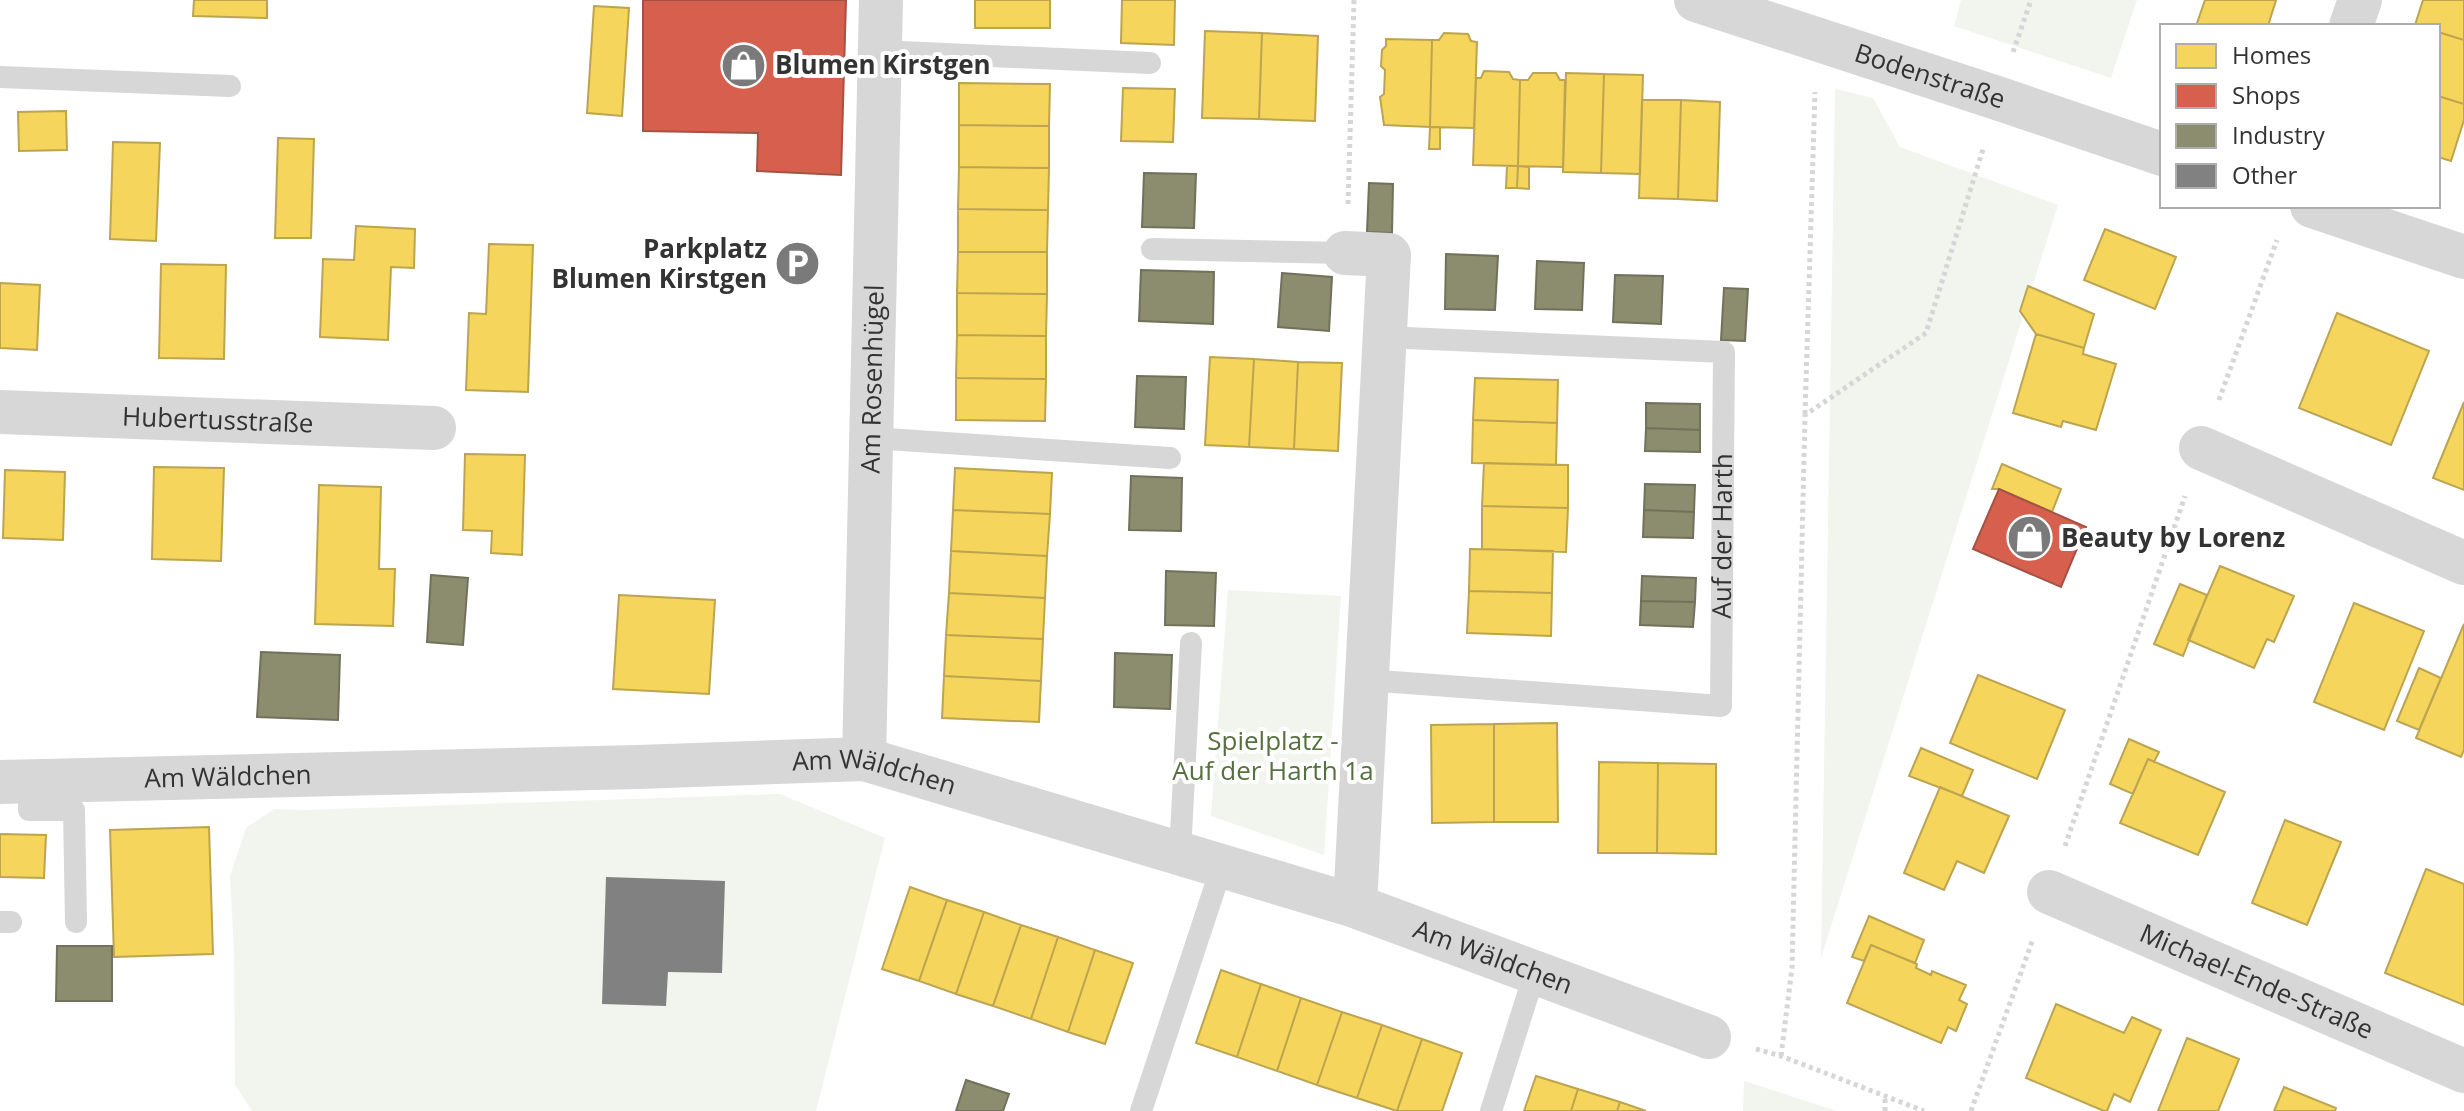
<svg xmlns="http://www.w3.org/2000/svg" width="2464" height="1111" font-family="'Open Sans',sans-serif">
  <rect width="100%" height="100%" fill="#fff"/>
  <path fill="#f1f5ed" d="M1961 0H2137L2111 78 1954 26Z
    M1835 89 1873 98 1900 147 2058 205 1821 958Z
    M1228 590 1341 596 1324 855 1211 816Z
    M780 794 885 838 816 1111H252L235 1085 234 950 230 876 246 828 274 809 306 810Z
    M1744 1081 1837 1111H1743Z"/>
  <path fill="#f6d55c" stroke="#bca450" stroke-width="2" d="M194 0H267V18L193 16Z
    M975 0H1050V28H975Z
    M1122 0H1175L1174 45 1121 43Z
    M2205 0H2276L2268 26H2196Z
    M2423 0H2464V40L2438 32V26L2415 25Z
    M594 6 629 8 622 116 587 113Z
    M1205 31 1262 33 1259 119 1202 118Z
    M2438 32 2464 40V104L2438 96Z
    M1262 33 1318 36 1315 121 1259 119Z
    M1444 33 1468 34 1471 41 1477 42 1474 128 1430 127 1432 40H1439Z
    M1386 39 1432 40 1430 127 1384 125 1380 97 1384 94 1385 70 1381 66 1382 50 1386 46Z
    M1484 71 1509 72 1513 79 1520 80 1518 166 1473 165 1476 78H1481Z
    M1533 73H1556L1560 80H1565L1563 167 1518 166 1520 80H1528Z
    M1566 73 1604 74 1601 173 1563 172Z
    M1604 74 1643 75 1640 174 1601 173Z
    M959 83 1050 84 1049 126 959 125Z
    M1123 88 1175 89 1173 142 1121 141Z
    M2438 96 2464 104V120L2451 161 2438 157Z
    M1642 100H1681L1678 199 1639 198Z
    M1681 100 1720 102 1717 201 1678 199Z
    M66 111 67 150 19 151 18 112Z
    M959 125 1049 126V168L959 167Z
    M1430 127H1440V149H1429Z
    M278 138 314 139 311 238H275Z
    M113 142 160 143 156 241 110 239Z
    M1507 166H1518L1517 188H1506Z
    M1518 166 1529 167V189L1517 188Z
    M959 167 1049 168 1048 210 958 209Z
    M958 209 1048 210 1047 252H958Z
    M356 226 415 229 414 268 391 267 388 340 320 337 323 259 354 260Z
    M2105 229 2176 257 2155 309 2084 280Z
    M489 244 533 245 528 392 466 390 469 313 486 314Z
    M958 252H1047V294L957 293Z
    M161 264 226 265 224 359 159 358Z
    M0 283 40 285 37 350 0 348Z
    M2028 286 2094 314 2084 348 2036 334 2020 311Z
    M957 293 1047 294 1046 336 957 335Z
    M2337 313 2429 351 2391 445 2299 408Z
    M2036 334 2084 348 2083 354 2116 364 2096 430 2063 421 2061 427 2013 413Z
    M957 335 1046 336V379L956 378Z
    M1210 357 1254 359 1249 447 1205 445Z
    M1254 359 1298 362 1294 449 1249 447Z
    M1298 362 1342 363 1338 451 1294 449Z
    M956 378 1046 379 1045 421 956 420Z
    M1475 378 1558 380 1557 423 1473 420Z
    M2464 402V490L2433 478Z
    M1473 420 1557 423 1556 465 1472 463Z
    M465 454 525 455 522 555 491 553 492 531 463 530Z
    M1484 463 1568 465V508L1482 506Z
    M2002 464 2061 489 2052 512 1999 489H1992Z
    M154 467 224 468 221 561 152 559Z
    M955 468 1052 473 1050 514 953 510Z
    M5 470 65 472 63 540 3 538Z
    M319 485 381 487 379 569H395L393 626 315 624Z
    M1482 506 1568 508 1566 552 1482 549Z
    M953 510 1050 514 1047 556 951 551Z
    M1470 549 1553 551 1552 593 1469 591Z
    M951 551 1047 556 1045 598 949 593Z
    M2220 566 2294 596 2274 642 2267 639 2254 668 2188 640Z
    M2180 584 2207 595 2183 656 2154 644Z
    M1469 591 1552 593 1551 636 1467 633Z
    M949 593 1045 598 1043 639 946 635Z
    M619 595 715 600 709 694 613 689Z
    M2354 603 2424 631 2384 730 2314 702Z
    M2464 624V750L2461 757 2416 738Z
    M946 635 1043 639 1041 681 944 676Z
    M2419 668 2441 678 2419 730 2397 721Z
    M1978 675 2065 710 2037 779 1950 743Z
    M944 676 1041 681 1039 722 942 718Z
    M1557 723 1558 822H1494V724Z
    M1494 724V822L1432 823 1431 725Z
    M2129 739 2159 752 2154 762 2148 759 2133 794 2110 784Z
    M1921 748 1973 770 1962 796 1909 776Z
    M2148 759 2225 792 2198 855 2120 823Z
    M1599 762 1658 763 1657 853H1598Z
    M1658 763 1716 764V854L1657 853Z
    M1940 787 2009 816 1984 873 1957 861 1944 890 1904 873Z
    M2285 820 2341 842 2307 925 2252 903Z
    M209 827 213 954 114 957 110 830Z
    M0 834 46 835 44 878 0 877Z
    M2426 869 2464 884V1005L2385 973Z
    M910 887 947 900 919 981 882 969Z
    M947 900 984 912 956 994 919 981Z
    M984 912 1021 925 993 1006 956 994Z
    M1869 916 1924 940 1915 963 1871 945 1864 961 1852 957Z
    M1021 925 1058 937 1031 1019 993 1006Z
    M1058 937 1095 950 1068 1032 1031 1019Z
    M1871 945 1917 964 1916 968 1931 975 1932 971 1966 985 1959 1000 1967 1004 1956 1031 1948 1027 1941 1043 1847 1003Z
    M1095 950 1133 963 1105 1044 1068 1032Z
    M1221 970 1261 984 1237 1057 1196 1043Z
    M1261 984 1301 998 1277 1071 1237 1057Z
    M1301 998 1342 1012 1317 1085 1277 1071Z
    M2056 1004 2124 1033 2132 1017 2161 1030 2130 1102 2114 1094 2107 1111H2104L2026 1078Z
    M1342 1012 1382 1025 1357 1098 1317 1085Z
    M1382 1025 1422 1039 1397 1111 1357 1098Z
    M2187 1038 2239 1059 2218 1111H2158Z
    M1422 1039 1462 1053 1442 1111H1397Z
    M1536 1076 1578 1089 1571 1111H1524Z
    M2284 1087 2336 1108 2335 1111H2274Z
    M1578 1089 1620 1102 1617 1111H1571Z
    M1620 1102 1646 1111H1617Z"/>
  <path fill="#d6604d" stroke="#a55245" stroke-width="2" d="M643 0H846L841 175 757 171 758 133 643 131Z
    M1999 489 2086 527 2061 587 1973 549Z"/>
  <path fill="#8c8c6e" stroke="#71715c" stroke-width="2" d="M1144 173 1196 174 1194 228 1142 227Z
    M1369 183 1393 184 1392 233 1367 232Z
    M1446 254 1498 256 1495 310 1445 309Z
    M1537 261 1584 263 1582 310 1535 309Z
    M1141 270 1214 272 1213 324 1139 321Z
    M1282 273 1332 277 1329 331 1278 327Z
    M1615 275 1663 276 1661 324 1613 322Z
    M1724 288 1748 289 1745 341 1721 340Z
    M1137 376 1186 377 1184 429 1135 427Z
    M1646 403 1700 404V430L1646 428Z
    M1646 428 1700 430V452L1645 451Z
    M1131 476 1182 478 1181 531 1129 530Z
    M1645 484 1695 485 1694 512 1644 510Z
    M1644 510 1694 512 1693 538 1643 537Z
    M1166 571 1216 573 1214 626 1165 625Z
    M431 575 468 578 463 645 427 642Z
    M1642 576 1696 578 1695 602 1641 601Z
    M1641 601 1695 602 1693 627 1640 625Z
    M261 652 340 655 338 720 257 717Z
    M1115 653 1172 655 1170 709 1114 707Z
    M57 946H112V1001H56Z
    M966 1080 1009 1094 1003 1111H956Z"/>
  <path fill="#818181" d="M606 877 725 881 722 973 668 972 666 1006 602 1004Z"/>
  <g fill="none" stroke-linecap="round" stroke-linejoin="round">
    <path stroke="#d6d6d6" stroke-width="5" stroke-dasharray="4 4" stroke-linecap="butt" d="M2013 52 2031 0
      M1348 204 1354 0
      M2219 400 2277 240
      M1805 414 1815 92
      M2065 846 2185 496
      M1756 1049 1781 1056 1924 1111
      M1781 1056 1792 968 1805 415 1926 333 1984 146
      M1885 1111V1095
      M1971 1111 2033 939"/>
    <g stroke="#d7d7d7" stroke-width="22">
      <path d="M879 51 1150 63"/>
      <path d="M0 77 230 86"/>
      <path d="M1152 249 1345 253"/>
      <path d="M872 438 1170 458"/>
      <path id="s1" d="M1366 680 1721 706 1724 352 1384 337"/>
      <path d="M29 781V810H74L76 922"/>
      <path d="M1180 853 1191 643"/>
      <path d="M0 922H11"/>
      <path d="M1141 1111 1222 866"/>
      <path d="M1491 1111 1535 972"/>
    </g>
    <g stroke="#d7d7d7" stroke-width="44">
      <path id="s2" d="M1696 0 1997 98 2162 154"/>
      <path d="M2351 26 2360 0"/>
      <path d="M2312 206 2464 257"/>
      <path d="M1345 253 1389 255 1355 906"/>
      <path id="s3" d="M0 412 434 428"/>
      <path d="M2201 448 2464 563"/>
      <path id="s4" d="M864 759 881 0"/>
      <path id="s5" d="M0 782 638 767 864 759 1355 906 1709 1037"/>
      <path id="s6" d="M2049 892 2464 1071"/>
    </g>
  </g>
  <defs>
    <symbol id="shop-disc" viewBox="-11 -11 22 22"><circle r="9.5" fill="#7a7a7a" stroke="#fff"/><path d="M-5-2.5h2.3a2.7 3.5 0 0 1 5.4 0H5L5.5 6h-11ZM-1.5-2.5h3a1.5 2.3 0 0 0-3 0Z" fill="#fff"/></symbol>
    <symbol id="parking-disc" viewBox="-11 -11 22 22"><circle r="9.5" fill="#7a7a7a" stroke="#fff"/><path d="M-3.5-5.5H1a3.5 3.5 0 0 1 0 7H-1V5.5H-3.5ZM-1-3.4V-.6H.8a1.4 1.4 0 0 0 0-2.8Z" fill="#fff"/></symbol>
  </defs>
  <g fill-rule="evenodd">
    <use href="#shop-disc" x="718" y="40" width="51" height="51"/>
    <use href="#parking-disc" x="772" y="238" width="51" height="51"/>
    <use href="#shop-disc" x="2004" y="512" width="51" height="51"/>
  </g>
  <g text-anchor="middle" stroke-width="8" stroke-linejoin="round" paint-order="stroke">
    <g font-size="26" font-weight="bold" fill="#333" stroke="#fff" text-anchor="start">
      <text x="775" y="74">Blumen Kirstgen</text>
      <text x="767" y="258" text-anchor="end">Parkplatz<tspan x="767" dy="30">Blumen Kirstgen</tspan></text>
      <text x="2061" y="547">Beauty by Lorenz</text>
    </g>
    <g font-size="26" fill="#333" stroke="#fff">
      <text dy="9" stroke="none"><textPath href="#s2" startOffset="246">Bodenstraße</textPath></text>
      <text dy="9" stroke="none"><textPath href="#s4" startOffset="380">Am Rosenhügel</textPath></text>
      <text dy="9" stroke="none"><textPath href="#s3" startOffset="218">Hubertusstraße</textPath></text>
      <text dy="9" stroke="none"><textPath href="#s1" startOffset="526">Auf der Harth</textPath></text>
      <text dy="9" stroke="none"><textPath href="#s5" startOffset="876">Am Wäldchen</textPath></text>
      <text dy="9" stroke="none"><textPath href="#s5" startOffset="228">Am Wäldchen</textPath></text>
      <text dy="9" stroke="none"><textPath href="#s5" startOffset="1524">Am Wäldchen</textPath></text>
      <text dy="9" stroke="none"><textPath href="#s6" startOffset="226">Michael-Ende-Straße</textPath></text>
    </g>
    <g font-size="26" fill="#56703f" stroke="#fff">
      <text x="1273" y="750">Spielplatz -<tspan x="1273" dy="30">Auf der Harth 1a</tspan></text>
    </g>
  </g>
  <rect x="2160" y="24" width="280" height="184" fill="#ffffff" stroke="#adadad" stroke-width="2"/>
  <rect x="2176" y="44" width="40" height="24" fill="#f6d55c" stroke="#adadad" stroke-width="2"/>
  <text x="2232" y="64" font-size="24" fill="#333333">Homes</text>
  <rect x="2176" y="84" width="40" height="24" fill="#d6604d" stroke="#adadad" stroke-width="2"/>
  <text x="2232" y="104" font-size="24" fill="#333333">Shops</text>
  <rect x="2176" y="124" width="40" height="24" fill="#8c8c6e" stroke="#adadad" stroke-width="2"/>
  <text x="2232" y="144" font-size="24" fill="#333333">Industry</text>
  <rect x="2176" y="164" width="40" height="24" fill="#818181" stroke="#adadad" stroke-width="2"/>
  <text x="2232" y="184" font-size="24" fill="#333333">Other</text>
</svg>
